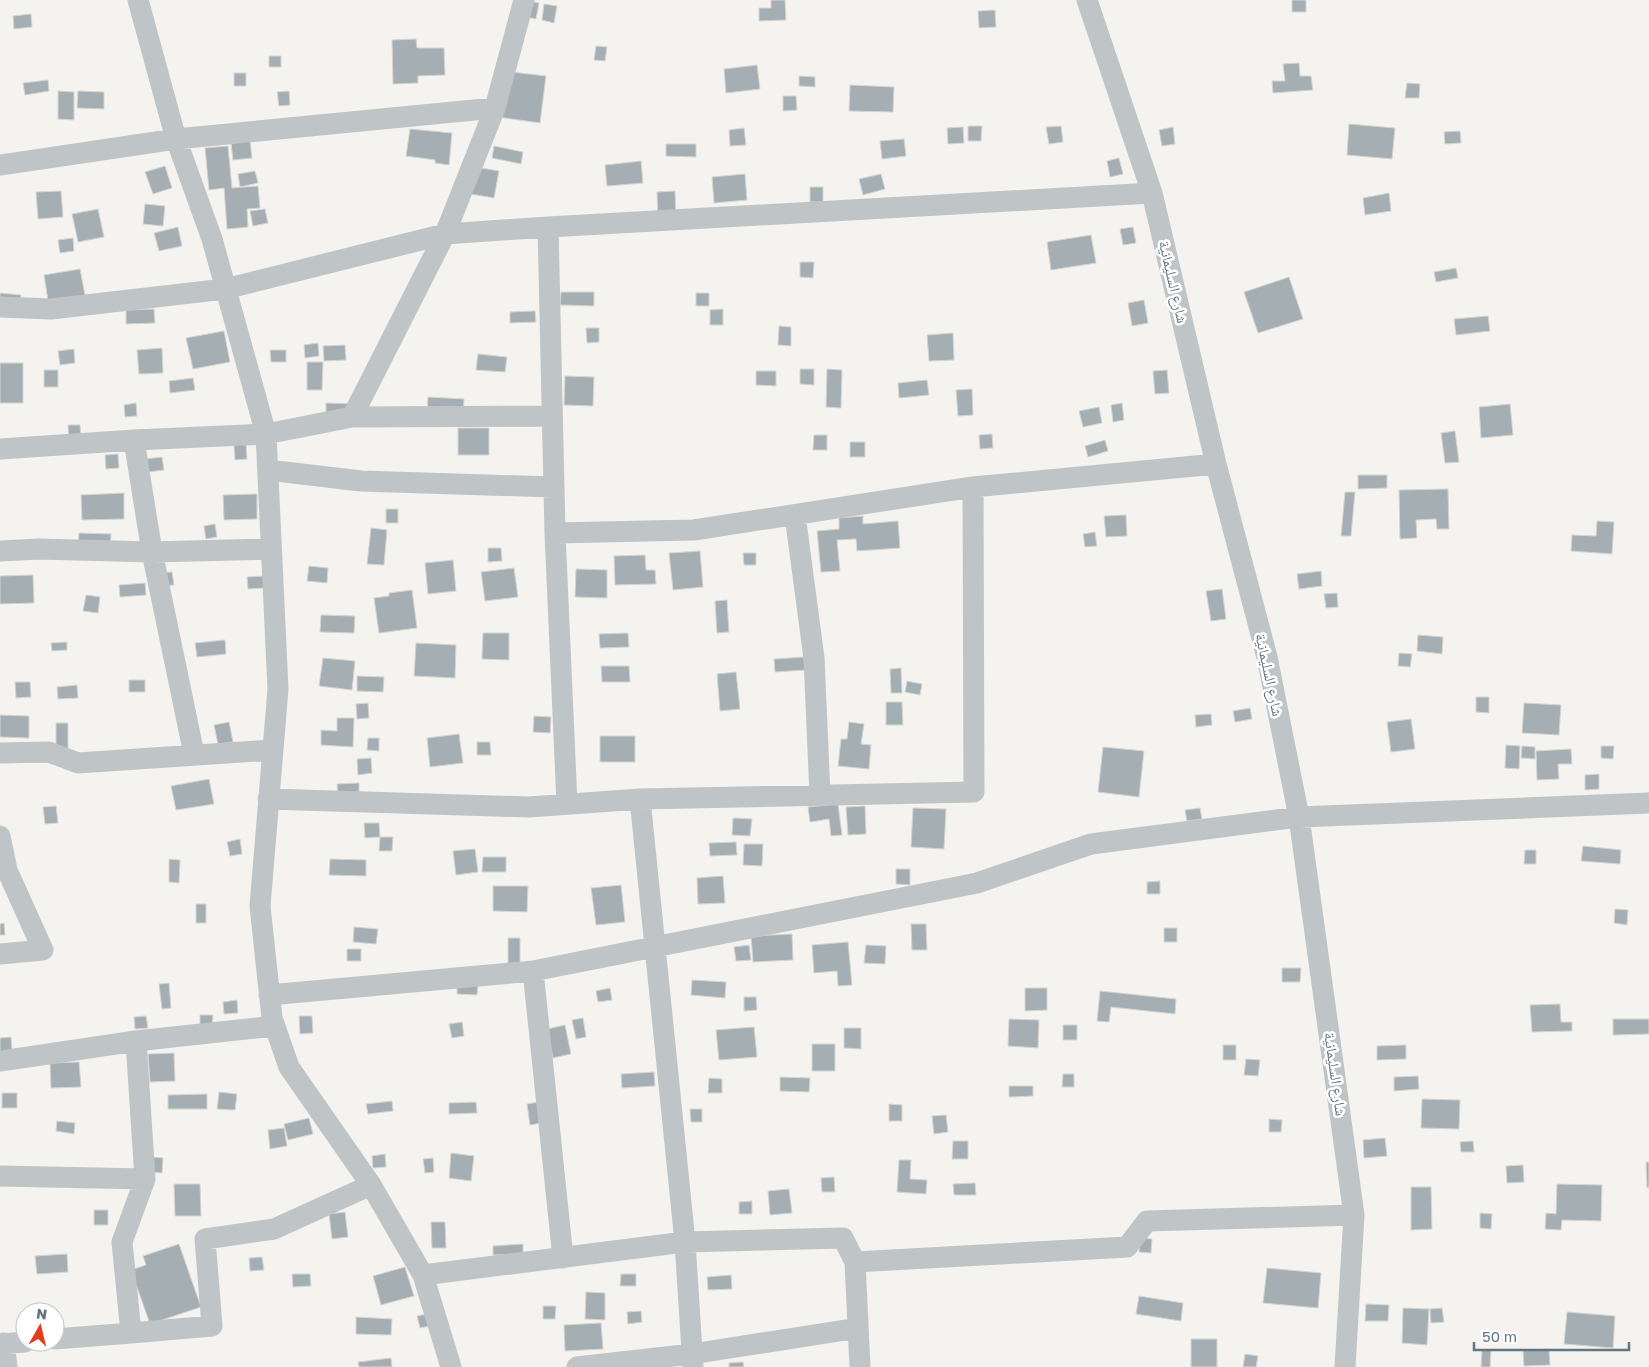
<svg xmlns="http://www.w3.org/2000/svg" width="1649" height="1367" font-family="'Golos Text','Noto Naskh Arabic',sans-serif">
  <rect width="100%" height="100%" fill="#f4f3ef"/>
  <path fill="#a5afb3" stroke="#d5d5d2" d="M524 0 539 3 536 19 521 16Z
    M771 0H785L786 20 759 21V8H771Z
    M1292 0H1306V12H1292Z
    M544 4 557 6 554 23 542 20Z
    M995 10 996 27 979 28 978 11Z
    M31 14 32 27 14 29 13 16Z
    M416 39 417 48H444L445 75 418 76V83L393 84 392 40Z
    M596 46 607 47 605 61 594 60Z
    M269 56H281V67H269Z
    M1299 63 1300 76H1311L1313 90 1273 93 1272 81H1285L1283 64Z
    M757 65 760 89 726 93 724 69Z
    M503 71 546 76 540 123 498 117Z
    M234 73H246V86H234Z
    M799 76 815 77V87L799 86Z
    M48 80 49 91 25 95 23 83Z
    M1407 83 1420 84 1419 98H1405Z
    M850 85 894 87 893 112 849 111Z
    M58 91 74 92V120L58 119Z
    M78 91 104 92V109L77 108Z
    M289 91 290 105 279 106 277 92Z
    M783 96H796L797 110 783 111Z
    M1349 124 1395 128 1392 159 1347 155Z
    M968 126H982L981 141H968Z
    M1061 126 1063 142 1049 144 1046 127Z
    M963 127 964 143 948 144 947 128Z
    M1173 127 1175 144 1162 146 1159 130Z
    M744 128 746 145 730 146 729 130Z
    M410 129 452 133 449 165 435 163V160L406 156Z
    M1460 131 1461 143 1445 144 1444 132Z
    M904 139 906 156 882 159 880 141Z
    M250 141 252 158 233 160 231 143Z
    M666 144H696V157L666 156Z
    M228 146 232 188 258 186 260 208 247 209 248 227 227 229 224 188 209 190 205 148Z
    M494 146 523 152 521 164 492 158Z
    M1119 158 1123 174 1110 177 1107 161Z
    M641 161 643 183 607 186 605 165Z
    M464 165 499 171 494 198 459 192Z
    M165 166 172 188 153 194 145 172Z
    M255 171 258 183 240 187 238 174Z
    M745 174 747 200 714 203 712 177Z
    M881 174 885 189 863 195 859 179Z
    M810 187H823V202H810Z
    M61 191 63 217 38 219 36 192Z
    M675 191 676 221 658 222 657 192Z
    M1389 193 1391 211 1365 215 1363 198Z
    M145 204 165 206 163 226 143 224Z
    M98 209 104 237 78 242 72 214Z
    M265 209 268 223 253 226 250 211Z
    M178 227 182 246 159 251 154 233Z
    M1133 227 1136 243 1123 245 1120 229Z
    M1091 235 1096 263 1051 270 1047 242Z
    M73 238 74 251 60 253 58 240Z
    M800 262H814L813 278 800 277Z
    M1456 268 1458 278 1436 282 1434 272Z
    M80 269 86 301 49 307 44 275Z
    M1289 277 1303 319 1258 333 1244 292Z
    M561 292H594V306L560 305Z
    M0 293 21 295 19 310 0 308Z
    M696 293H709V306H696Z
    M1144 300 1148 323 1132 326 1128 303Z
    M154 309 155 323 126 324V310Z
    M723 309V325H710V310Z
    M535 311 536 322 510 323V312Z
    M1488 316 1490 331 1456 335 1454 319Z
    M779 326 791 327V346L778 345Z
    M586 328H599V342L587 343Z
    M224 331 230 362 193 369 186 338Z
    M953 333 954 360 929 361 927 335Z
    M318 343 319 356 305 358 304 345Z
    M345 345 346 360 324 361 323 346Z
    M162 348 163 373 139 374 137 350Z
    M74 349 75 363 60 365 58 351Z
    M270 350H286V362H271Z
    M478 354 507 357 505 372 476 370Z
    M307 362H323L322 390H307Z
    M0 363H23V403H0Z
    M800 369H814V385L800 384Z
    M827 369 842 370 841 408 826 407Z
    M44 370H58V387H44Z
    M1167 370 1169 393 1155 394 1153 371Z
    M756 371H776V386L756 385Z
    M565 376 594 377 593 406 564 405Z
    M193 378 195 390 170 393 169 381Z
    M927 380 929 395 899 398 898 383Z
    M972 389 973 415 958 416 956 390Z
    M428 397 464 399 463 415 427 413Z
    M136 403 137 416 125 417 124 405Z
    M326 403 358 404 326 415Z
    M1122 403 1124 420 1113 422 1111 405Z
    M1510 404 1513 435 1481 438 1479 407Z
    M1099 407 1102 423 1083 427 1079 411Z
    M68 425H80L81 441 69 442Z
    M458 428H489V455H458Z
    M1455 431 1459 462 1445 463 1441 433Z
    M992 434 993 448 980 449 979 435Z
    M814 435H827V450H813Z
    M1105 440 1108 451 1088 457 1085 446Z
    M850 442H865V457H850Z
    M246 443 247 459 235 460 234 445Z
    M118 454 119 468 106 469 105 455Z
    M162 457 164 470 148 472 146 459Z
    M1358 475H1387V488L1358 489Z
    M1448 489 1449 529H1437L1436 519 1416 520 1417 538 1400 539 1399 490Z
    M1345 492H1355L1351 536H1341Z
    M124 493V519L82 520 81 495Z
    M257 494V519L224 520 223 495Z
    M386 509H398V523H386Z
    M1126 515 1127 536 1106 537 1104 516Z
    M863 516V524L898 521 900 548 857 551 856 539 837 540 840 571 821 572 817 531 839 529V518Z
    M1597 521 1614 522 1612 554 1571 551 1572 535 1596 536Z
    M215 524 217 537 206 539 204 526Z
    M371 528 387 530 384 565 367 564Z
    M1095 532 1097 546 1085 547 1083 534Z
    M79 533 111 534 110 549 78 547Z
    M488 548H501L502 561 488 562Z
    M700 551 703 587 673 590 669 553Z
    M743 553H756V565H744Z
    M645 555 646 570H655L656 584 615 585 614 556Z
    M453 560 456 591 428 594 425 563Z
    M309 566 328 568 327 583 307 581Z
    M514 568 518 597 485 601 481 572Z
    M576 569 607 570V598L575 597Z
    M1321 571 1322 586 1299 589 1297 574Z
    M172 572 174 585 160 586 159 573Z
    M33 575 34 603 0 604V576Z
    M263 576 264 588 248 589 247 577Z
    M145 583 146 595 120 597 119 585Z
    M1222 589 1226 619 1211 621 1206 591Z
    M412 590 417 628 379 633 374 598 389 596V593Z
    M1337 593 1338 607 1326 608 1324 594Z
    M86 595 100 597 98 613 83 611Z
    M727 600 729 632 717 633 715 601Z
    M321 615 355 616 354 633 320 632Z
    M483 633H509V660L482 659Z
    M628 633 629 647 600 648 599 634Z
    M1418 635 1443 637 1442 654 1417 651Z
    M225 640 226 654 197 657 195 643Z
    M67 642V650L52 651 51 643Z
    M416 643 456 645 455 678 414 676Z
    M1399 653 1412 654 1410 667 1398 666Z
    M804 657 805 670 775 672 774 659Z
    M323 658 355 661 352 690 319 686Z
    M601 666H629L630 682H602Z
    M901 668 902 693H891L890 669Z
    M736 672 740 709 720 711 717 674Z
    M357 676 384 677 383 692 357 691Z
    M129 680H145V692H129Z
    M907 681 922 684 920 695 905 692Z
    M15 682H30L31 697 16 698Z
    M77 685 78 698 58 699 57 687Z
    M1476 697H1489V713L1476 712Z
    M886 702H902L903 725H886Z
    M368 703 369 718 357 719 356 704Z
    M1524 703 1561 705 1559 735 1522 733Z
    M1250 708 1252 719 1235 722 1233 711Z
    M1211 714 1212 725 1196 727 1195 715Z
    M0 715 29 716V738L0 737Z
    M534 716 551 717 550 733 533 732Z
    M337 718H354L353 747 321 745V730L337 731Z
    M1411 719 1415 749 1391 752 1387 722Z
    M229 722 233 742 218 744 214 725Z
    M849 722 864 724 861 744 871 745 869 769 838 766 841 739H847Z
    M56 723H68V749H56Z
    M459 734 463 763 430 767 427 738Z
    M600 736H635V762H600Z
    M368 738H379V751L367 750Z
    M477 742H490L491 755H477Z
    M1506 745 1520 746 1519 769 1505 768Z
    M1522 746 1535 747V759L1521 758Z
    M1601 746H1614L1613 759 1601 758Z
    M1103 747 1144 751 1139 797 1098 792Z
    M1571 749 1572 764H1558L1559 779 1537 780 1536 751Z
    M371 758 372 773 358 775 357 759Z
    M1599 774V789L1585 790V775Z
    M209 779 214 804 176 810 171 786Z
    M359 783V797H338L337 784Z
    M838 804 842 835 831 836 829 819 810 822 808 807Z
    M56 806 58 823 45 824 43 807Z
    M865 806 866 834 848 835 846 807Z
    M913 808 946 809 944 849 911 847Z
    M1200 808 1202 819 1187 821 1185 810Z
    M733 818 752 819 750 836 732 835Z
    M364 823H379L380 837 365 838Z
    M380 837H393L392 851H379Z
    M240 839 242 854 230 856 227 842Z
    M736 842 737 855 710 856 709 843Z
    M744 844H763L762 866 743 865Z
    M1583 846 1621 850 1620 864 1581 861Z
    M475 849 478 872 456 875 453 851Z
    M1525 850H1536V864H1524Z
    M483 857H506V872H482Z
    M169 859 180 860 179 883 169 882Z
    M330 859 366 860V876L329 875Z
    M896 869H910V885L896 884Z
    M723 876 725 903 698 904 697 878Z
    M1160 881V894H1147V882Z
    M621 885 625 922 596 925 591 888Z
    M493 886H528L527 912 493 911Z
    M196 904H206V923H196Z
    M1615 909 1628 910 1627 925 1614 923Z
    M4 923 5 935H0V924Z
    M911 924H926L927 950H912Z
    M354 927 378 929 376 944 353 942Z
    M1164 928H1177V942H1164Z
    M792 934 793 960 753 962 751 936Z
    M508 938H520V964H508Z
    M848 942 852 985 838 986 837 971 814 973 812 945Z
    M749 945 751 960 736 961 734 947Z
    M866 945 886 946 885 964 864 963Z
    M347 949H361V961H347Z
    M1282 968H1301L1300 982H1282Z
    M692 980 726 982 725 998 691 995Z
    M169 983 171 1008 162 1009 159 984Z
    M457 983 478 984 477 995 457 994Z
    M610 988 612 1000 598 1002 596 991Z
    M1025 988H1047V1010L1025 1011Z
    M1100 991 1176 999 1175 1014 1111 1007 1109 1022 1097 1021Z
    M744 997H756L757 1010 744 1011Z
    M237 1000 238 1013 224 1014 223 1002Z
    M1560 1004 1561 1022H1572V1031L1532 1032 1530 1005Z
    M200 1015H213L212 1026 200 1025Z
    M146 1016 148 1028 135 1029 134 1017Z
    M299 1016H312L313 1033 300 1034Z
    M583 1018 586 1037 576 1039 572 1020Z
    M1009 1019 1039 1020 1038 1048 1008 1046Z
    M1613 1019H1649V1034L1613 1035Z
    M462 1022 464 1036 452 1038 449 1024Z
    M565 1025 571 1054 553 1058 547 1029Z
    M1063 1025H1077V1040H1063Z
    M754 1027 757 1057 719 1060 716 1030Z
    M844 1028H861V1049L844 1048Z
    M11 1037 12 1051 0 1052V1038Z
    M812 1044H835V1071H812Z
    M1223 1045H1236V1060H1223Z
    M1406 1045V1059L1377 1060V1046Z
    M174 1053 175 1081 150 1082 148 1054Z
    M1246 1059 1260 1060 1258 1076 1244 1075Z
    M79 1062 81 1087 51 1088 50 1063Z
    M654 1072 655 1086 622 1088 621 1074Z
    M1063 1074H1074V1087H1062Z
    M1418 1076 1419 1089 1394 1091V1077Z
    M780 1077 810 1078 809 1092 780 1091Z
    M709 1078 722 1079V1093H708Z
    M1009 1086H1033V1096L1009 1097Z
    M219 1092 237 1094 235 1110 217 1109Z
    M2 1093H17V1108H2Z
    M207 1094V1109H168V1095Z
    M1422 1099 1460 1100 1459 1129 1421 1128Z
    M392 1101 393 1111 368 1114 366 1104Z
    M544 1101 548 1122 530 1125 527 1104Z
    M476 1102 477 1113 449 1114V1103Z
    M889 1104 902 1105V1121H889Z
    M690 1109H702V1122H691Z
    M946 1115 948 1132 934 1134 932 1116Z
    M309 1118 313 1134 288 1140 284 1124Z
    M1269 1119 1282 1120 1281 1132H1269Z
    M57 1121 75 1123 74 1134 56 1131Z
    M284 1128 287 1146 270 1149 268 1130Z
    M1385 1138 1387 1156 1364 1158 1363 1140Z
    M953 1141H968V1159H952Z
    M1473 1141 1474 1152H1461L1460 1142Z
    M451 1153 474 1156 471 1181 449 1178Z
    M385 1154 386 1167 373 1168 372 1156Z
    M151 1157 163 1158 162 1173 150 1172Z
    M433 1158 434 1172 425 1173 423 1159Z
    M899 1160H911L910 1179 927 1180 926 1194 897 1192Z
    M1646 1162H1649V1187L1647 1188Z
    M1523 1165 1524 1182 1507 1183 1506 1166Z
    M834 1177 835 1192H822L821 1178Z
    M975 1183 976 1195H954L953 1184Z
    M174 1184H200L201 1216H175Z
    M1557 1184 1602 1185 1601 1221 1562 1220 1561 1230 1545 1229 1546 1213 1556 1214Z
    M1411 1187H1431L1432 1229 1411 1230Z
    M789 1189 792 1213 770 1215 768 1191Z
    M752 1201V1214H739V1202Z
    M94 1210H108V1225H94Z
    M345 1212 348 1237 332 1239 329 1214Z
    M1480 1213 1492 1214 1491 1229 1480 1228Z
    M431 1222H445L446 1248H432Z
    M1140 1238 1152 1239 1151 1253 1139 1252Z
    M179 1244 201 1307 150 1324 131 1270 146 1265 143 1256Z
    M523 1244V1254L493 1255V1246Z
    M67 1254 68 1272 37 1274 35 1256Z
    M262 1257 264 1270 250 1271 249 1258Z
    M405 1267 414 1296 381 1305 373 1276Z
    M1267 1268 1321 1273 1318 1308 1263 1303Z
    M292 1274H310L311 1286 293 1287Z
    M621 1274H636V1286H620Z
    M731 1275 732 1289 708 1290 707 1277Z
    M586 1292 605 1293V1320L585 1319Z
    M1139 1296 1183 1303 1181 1321 1136 1314Z
    M1366 1304 1389 1305 1388 1321H1365Z
    M543 1306H556L555 1319H543Z
    M1403 1308 1429 1309 1427 1345 1402 1343Z
    M1442 1308 1444 1322 1431 1323 1430 1309Z
    M641 1311 642 1322 628 1324 627 1312Z
    M1567 1312 1615 1316 1613 1348 1564 1344Z
    M433 1313 435 1325 420 1328 417 1316Z
    M356 1317 392 1319 391 1335 356 1334Z
    M601 1323 603 1349 565 1351 564 1325Z
    M1191 1339H1217V1367H1191Z
    M1549 1349 1550 1365 1524 1366 1523 1350Z
    M1482 1350H1491L1490 1367H1481Z
    M1245 1354 1258 1356 1256 1367H1243Z
    M391 1358 392 1367H359L358 1362Z
    M743 1362 744 1367H729V1363Z"/>
  <g fill="none" stroke-linecap="round" stroke-linejoin="round">
    <path stroke="#bfc4c6" stroke-width="21" d="M138 0 176 139 212 239 266 434 278 689 260 906 272 1018 289 1067 371 1185 423 1275 451 1367
      M1087 0 1152 193 1216 464 1267 657 1299 817 1354 1215 1345 1367
      M0 165 176 139 495 108
      M548 227 555 533 567 804
      M0 307 51 309 225 289 445 234 548 227 1152 193
      M352 417 552 416
      M134 440 152 552 194 754
      M0 449 134 440 266 434 352 417 445 234 495 108 524 0
      M268 470 361 481 554 487
      M795 515 814 658 820 795
      M555 533 694 530 973 487
      M0 551 39 549 152 552 271 549
      M0 753 49 752 78 763 272 750
      M268 799 529 807 640 799 685 1242 693 1367
      M640 799 974 792 973 487 1216 464
      M0 836 7 870 43 950 0 954
      M533 971 563 1258
      M269 995 533 971 977 883 1091 844 1299 817 1649 803
      M0 1061 136 1041
      M0 1176 145 1179
      M855 1262 860 1367
      M423 1275 685 1242 843 1238 855 1262 1127 1247 1147 1221 1354 1215
      M131 1333 212 1326 205 1239 274 1229 371 1185
      M55 1339 131 1333 122 1242 145 1179 136 1041 275 1026
      M4 1343 7 1367
      M0 1344 25 1342
      M577 1367 692 1354 858 1328"/>
  </g>
  <g text-anchor="middle" stroke-width="5" stroke-linejoin="round" paint-order="stroke">
    <g font-size="15" fill="#627681" stroke="#fff">
      <text transform="translate(1173 282) rotate(77)" y="5">شارع السليمانية</text>
      <text transform="translate(1269 675) rotate(78)" y="5">شارع السليمانية</text>
      <text transform="translate(1335 1074) rotate(82)" y="5">شارع السليمانية</text>
    </g>
  </g>
  <g transform="translate(40 1327) rotate(8)"><circle r="24" fill="#ffffff" stroke="#c0c8cd"/>
  <path d="M0-4L9 19L0 12L-9 19Z" fill="#e43c1f"/>
  <text y="-8" font-size="14" font-weight="bold" text-anchor="middle" fill="#627681">N</text>
  </g>
  <path d="M1474 1342v8h155v-8" fill="none" stroke="#627681" stroke-width="2.5"/>
  <text x="1482" y="1342" font-size="15" fill="#627681" stroke="#ffffff" stroke-width="4" paint-order="stroke">50 m</text>
</svg>
